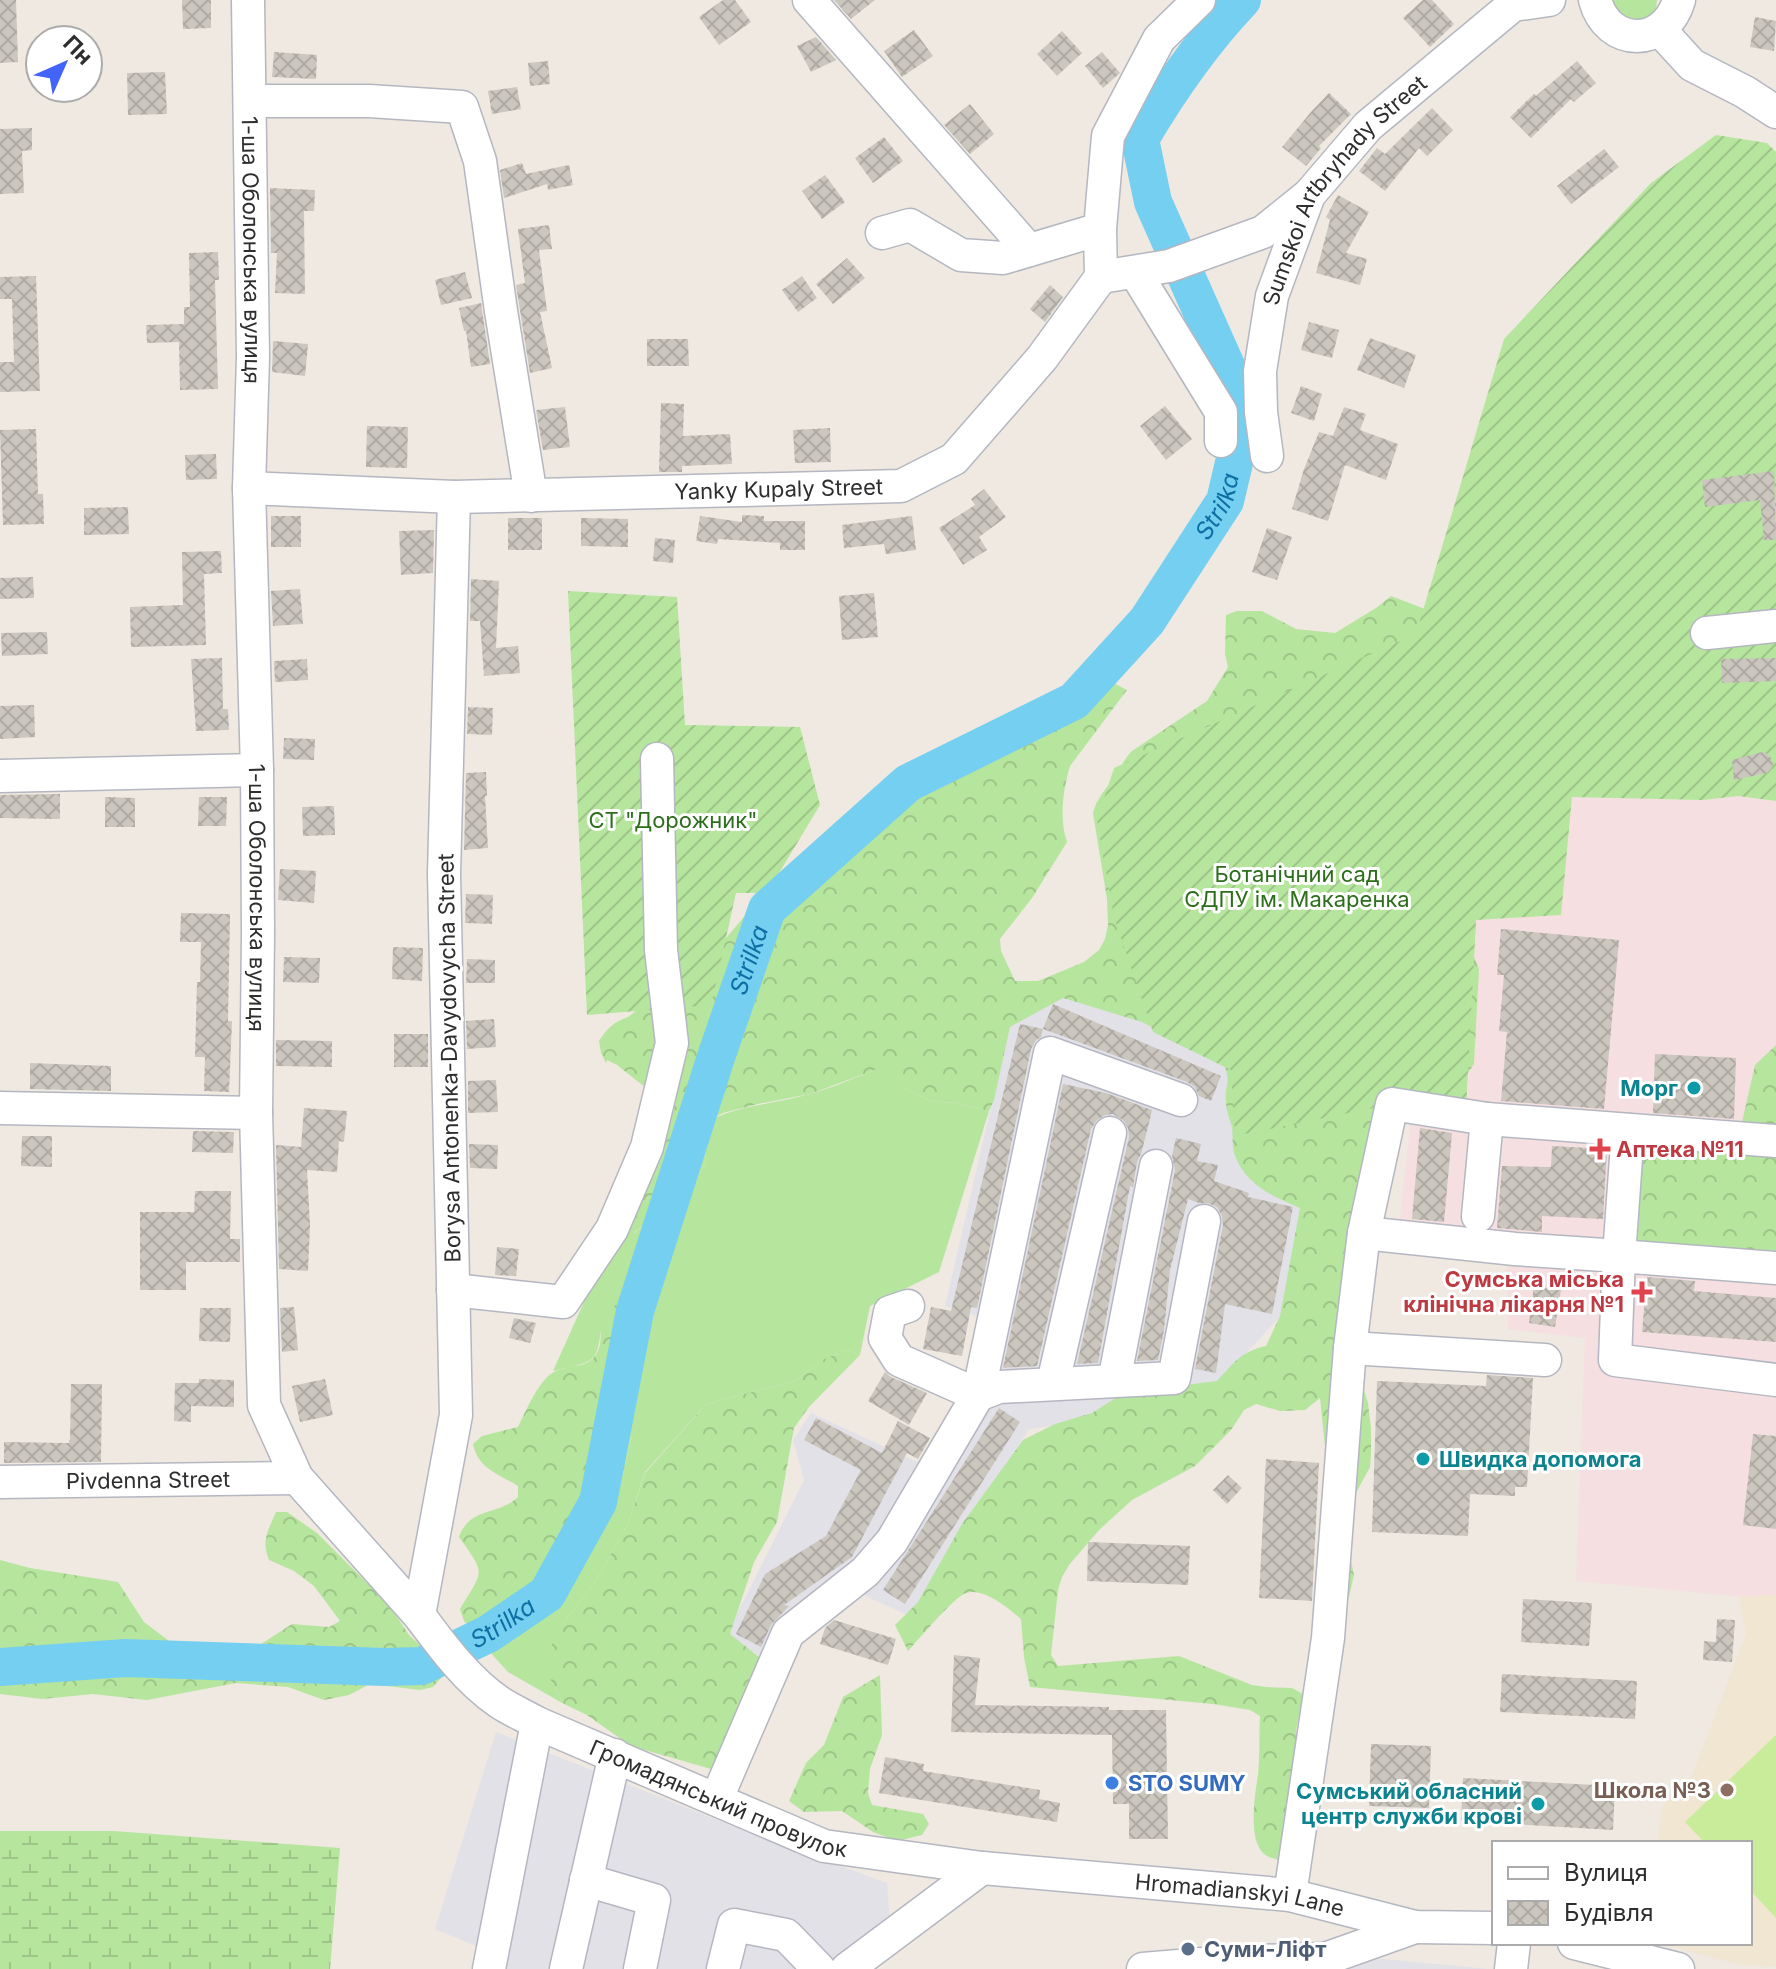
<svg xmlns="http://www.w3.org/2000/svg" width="1776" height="1969" font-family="Inter,sans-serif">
  <defs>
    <pattern id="forest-crowns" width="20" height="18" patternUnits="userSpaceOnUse" patternTransform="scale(2)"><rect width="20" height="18" fill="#b6e59e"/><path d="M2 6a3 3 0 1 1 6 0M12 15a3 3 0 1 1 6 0" fill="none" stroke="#9dc588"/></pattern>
    <pattern id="wetland-marsh" width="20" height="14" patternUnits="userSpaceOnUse" patternTransform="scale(2)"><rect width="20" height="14" fill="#b6e59e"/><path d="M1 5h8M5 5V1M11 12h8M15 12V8" fill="none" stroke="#9dc588"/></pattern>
    <pattern id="garden-furrows" width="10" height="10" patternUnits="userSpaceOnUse" patternTransform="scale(2)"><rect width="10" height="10" fill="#b6e59e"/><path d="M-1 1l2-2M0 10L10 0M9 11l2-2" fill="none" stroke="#9dc588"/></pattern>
    <pattern id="building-cross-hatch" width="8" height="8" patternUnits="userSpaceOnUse" patternTransform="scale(2)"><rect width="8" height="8" fill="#cbc7bf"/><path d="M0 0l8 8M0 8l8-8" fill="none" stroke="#afaba4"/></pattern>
  </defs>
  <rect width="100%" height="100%" fill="#efe9e1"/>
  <path fill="#e3e1e8" d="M1061 997 1155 1024 1230 1061 1305 1210 1280 1317 1220 1381 1146 1413 1029 1429 910 1616 845 1587 774 1663 725 1638 804 1480 793 1440 811 1413 928 1467 972 1383 981 1317 945 1306 1010 1025Z
    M496 1732 730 1825 887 1883 890 1924 877 1969H480L483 1949 435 1929Z
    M1341 1955 1489 1969H1325Z"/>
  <path fill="#f0e6d1" d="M1776 1594V1967L1737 1964 1659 1943H1750V1843H1657L1663 1805 1692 1776 1746 1634 1739 1597Z"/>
  <path fill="#f5dfe0" d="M1738 796 1776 801V1594L1746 1597 1576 1581 1585 1338 1508 1329 1507 1254 1398 1236 1413 1100 1467 1110 1476 919 1561 915 1572 797 1703 800Z"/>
  <path fill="#b6e59e" d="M1610 0H1657L1656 9 1650 21 1641 24 1621 15Z
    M875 1070H896L907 1089 930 1101 955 1103 989 1111 939 1272 870 1306 860 1355 847 1350 824 1359 795 1381 706 1404 645 1472 628 1524 594 1584 563 1623 551 1681 564 1704 508 1672 480 1641 504 1639 586 1564 616 1502 631 1441 627 1415 640 1336 603 1315C596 1364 601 1360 553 1371L624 1213 634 1233C657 1217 698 1190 705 1161 707 1149 706 1134 706 1122 739 1105 775 1104 810 1094 832 1088 854 1078 875 1070Z"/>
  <path fill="url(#forest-crowns)" d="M1391 596 1438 614 1485 729 1474 957 1479 969 1474 1064 1452 1096 1415 1089 1389 1170 1363 1362 1364 1390 1368 1403 1371 1428V1455L1370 1467 1348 1508 1351 1561 1354 1575 1348 1601 1323 1586 1330 1496 1320 1398 1305 1410 1280 1411 1256 1404 1244 1410 1231 1430 1195 1466 1132 1500 1099 1530 1069 1565 1062 1577 1058 1590 1051 1655 1058 1666 1179 1656 1252 1685 1266 1687 1292 1688 1303 1694 1296 1731 1295 1784 1288 1852 1278 1860C1268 1857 1262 1855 1258 1845 1250 1828 1255 1793 1258 1775 1260 1755 1259 1736 1260 1716L1250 1710 1213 1704 1030 1687 1024 1657 1021 1619C1008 1608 984 1587 966 1593 954 1597 919 1639 908 1651L895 1625 918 1602 962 1524 1023 1440 1055 1424 1092 1413 1114 1399 1137 1391 1217 1381C1233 1364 1241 1351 1266 1346L1280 1316 1300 1208C1272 1196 1245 1185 1234 1153 1232 1145 1233 1136 1232 1127 1230 1119 1226 1111 1226 1102 1224 1085 1232 1084 1224 1065L1142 1022 1063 998 1010 1027 994 1100 989 1111 955 1103 930 1101 907 1089 895 1070H875L810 1094 758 1104 723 1113 706 1122C706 1134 707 1149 705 1161 698 1190 657 1217 633 1233L625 1225 646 1088 617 1065 607 1060 606 1063 601 1053 599 1041C607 1028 614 1022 628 1017L716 950 769 887 788 867 869 813 950 750 961 744 999 735 1102 677 1127 690 1070 766C1063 789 1059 819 1067 842L1032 898 1000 939 1001 951 1015 981H1038L1084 962 1099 950 1105 939 1108 925 1107 899 1093 813C1097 797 1108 787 1117 773 1122 765 1125 758 1132 751L1207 701 1228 667 1225 654 1226 615 1237 611H1262L1296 629 1335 633 1376 608Z
    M1776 1045V1259L1630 1246 1628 1175 1646 1149 1657 1145 1729 1142 1742 1122 1755 1065Z
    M624 1303 640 1336 627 1415 631 1441 616 1502 586 1564 545 1614 504 1639 480 1641 464 1621 460 1609C484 1569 486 1575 459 1537 469 1507 498 1516 518 1497V1486C499 1474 478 1469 473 1444L482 1436 518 1427C526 1411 540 1377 556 1371 568 1365 587 1368 595 1356 610 1335 586 1310 624 1303Z
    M847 1350 860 1355 809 1407 794 1428 777 1522 754 1562 730 1634 759 1657C764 1700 733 1735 711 1769L631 1746 587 1715 564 1704 551 1681 552 1644 563 1623 594 1584 628 1524 645 1473 706 1404 795 1381 824 1359Z
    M276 1512H287L317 1533 389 1605 409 1635 442 1665 441 1678 433 1687 420 1690 370 1684 349 1695 324 1700 288 1687 236 1683 147 1700 93 1694 42 1699 0 1694V1560L30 1568 118 1582 144 1622 173 1644 205 1650 242 1651 255 1648 292 1624 329 1627 340 1621 314 1586 294 1571 269 1560C261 1540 268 1531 276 1512Z
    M880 1675 882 1735 870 1769 868 1793 872 1805 923 1814 929 1824 922 1835 897 1841 873 1832 842 1811 804 1812 789 1801 806 1763 824 1745 843 1697Z"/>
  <path fill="url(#wetland-marsh)" d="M0 1831H114L340 1848 330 1969H0Z"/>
  <path fill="url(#garden-furrows)" d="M1716 135 1767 143 1776 152V801L1738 796 1703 800 1572 797 1561 915 1476 920 1466 1110 1413 1100 1235 1136 1231 1070 1153 1032 1114 917 1097 820 1114 768 1416 634 1504 339 1651 183Z
    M568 591 677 597 685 725 800 727 820 805 767 893H736L711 1005 587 1015Z"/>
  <path fill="#c9ec9a" d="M1776 1735V1918L1750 1890V1843H1705L1685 1822Z"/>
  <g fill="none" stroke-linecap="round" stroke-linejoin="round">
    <path stroke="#75cff0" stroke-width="38" id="s1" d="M0 1667 125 1658 385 1667 422 1666 488 1634 547 1594 598 1502 635 1311 716 1057 767 909 908 783 1074 701 1147 621 1225 501 1237 450 1235 386 1153 202 1140 139C1169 90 1202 42 1242 0"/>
  </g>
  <path fill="url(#building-cross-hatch)" d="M0 0H16L18 62 0 63Z
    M182 0H211V28L183 29Z
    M723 0H735L751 22 719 45 699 17Z
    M834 0H875L851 19Z
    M1423 0H1432L1454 24 1430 47 1403 18Z
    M1755 17 1776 21 1774 51 1750 47Z
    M914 30 933 56 902 77 884 51Z
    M1062 31 1082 53 1057 76 1037 54Z
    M816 37 836 60 811 72 797 46Z
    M274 52 317 55 316 79 272 77Z
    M1102 52 1120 73 1103 88 1085 66Z
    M548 61 550 84 530 86 528 63Z
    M1577 61 1596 83 1574 102 1571 99 1531 138 1510 117 1534 94 1536 96Z
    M165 72 167 114 128 115 127 73Z
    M517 87 521 109 492 114 488 91Z
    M1329 93 1351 114 1319 146 1321 148 1306 166 1282 147 1311 112Z
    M970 104 994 134 970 154 944 125Z
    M1432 108 1453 130 1427 156 1419 148 1385 191 1359 171 1377 148 1385 154Z
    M32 128V150L22 151 24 193 0 194V129Z
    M884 137 903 161 873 183 855 158Z
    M1604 149 1619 167 1571 204 1557 186Z
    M522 163 526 174 569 165 573 185 548 190 547 184 504 198 500 170Z
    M825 175 845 202 822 219 802 191Z
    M270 188 315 190 314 211H304L305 294 275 293 277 253H271Z
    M1338 195 1369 212 1346 253 1367 259 1360 285 1316 273 1330 220 1326 217Z
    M549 225 552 249 539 250 547 311 540 312 552 368 530 373 516 285 525 283 518 229Z
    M218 252 219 280H215L218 389 180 390 179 342 147 343 146 325 184 324V307H190L189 253Z
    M847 258 865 278 833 304 816 284Z
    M465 272 472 298 441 305 435 280Z
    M36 276 40 391 0 392V362H14L12 299H0V277Z
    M802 276 817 298 798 312 782 290Z
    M1050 285 1063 297 1045 322 1030 309Z
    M481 303 490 364 471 367 466 331H464L459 308Z
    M1309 322 1339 330 1332 358 1301 350Z
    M1370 338 1416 355 1404 388 1357 370Z
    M647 339H688L689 366H647Z
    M273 341 308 344 305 376 272 372Z
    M1301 386 1322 394 1314 421 1291 413Z
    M661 403 684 404 683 436 730 434 732 464 682 466V472H659Z
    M1165 406 1192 439 1166 460 1140 426Z
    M565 407 570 447 543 450 536 410Z
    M1344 407 1366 414 1360 430 1398 444 1386 480 1345 465 1328 521 1292 509 1304 469 1319 432 1333 436Z
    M367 426 408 427 407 468 366 467Z
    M830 428 831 462 795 463 793 430Z
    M36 429 38 494H43L44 524 3 525 0 430Z
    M216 454 217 479 186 480 185 455Z
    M1774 471 1776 540H1764L1760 500 1705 507 1702 480Z
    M984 489 1006 517 979 537 987 550 963 565 939 528 975 505 971 499Z
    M128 507 129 534 84 535V508Z
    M742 515 764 516V521H805V550H780V543L718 539 717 544 696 541 700 516 742 522Z
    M271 516H301V547H271Z
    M912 516 916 550 886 554 884 544 844 548 842 525Z
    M508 518H542V550H508Z
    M581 518 628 519V547L581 546Z
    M1267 528 1292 537 1277 580 1252 572Z
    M434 530 433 573 401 575 399 531Z
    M655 538 675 540 673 563 653 561Z
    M221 551 222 573 204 574 206 645 131 647 130 607 183 605 182 552Z
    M33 577 34 598 0 599V578Z
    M471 579 499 581 496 648 518 646 520 673 484 676 480 621H470Z
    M300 589 303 624 273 626 271 591Z
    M874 593 878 637 842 640 839 596Z
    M47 632 48 654 2 656 1 633Z
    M222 658 223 709H228L229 730 196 731 191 659Z
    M1776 658V681L1722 683 1721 659Z
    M307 659 308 680 275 682 274 661Z
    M34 705 35 737 0 739V706Z
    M468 707 493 708 492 735 467 734Z
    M284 738 315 739 314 760 283 759Z
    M1762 752 1768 754 1771 758 1773 764 1771 769 1767 773 1734 780 1732 760Z
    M486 772 487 796H485L488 848 464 850 466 773Z
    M60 794V819L0 818V795Z
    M105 797 135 798V827H105Z
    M199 797H227L226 826H198Z
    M334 806 335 835 303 836 302 807Z
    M280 869 316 871 314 903 278 900Z
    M466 894 493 895 492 924 465 923Z
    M181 913 230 914 228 1021H232L229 1092 204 1091 205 1057H195L197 982H200L201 942H180Z
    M1501 929 1619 940 1604 1109 1501 1101 1507 1032 1499 1031 1504 975H1497Z
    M393 947 423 948 422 981 392 979Z
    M284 957 320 958 319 983 283 982Z
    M467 959 495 960V983H466Z
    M1053 1004 1221 1076 1211 1101 1199 1096 1195 1087 1187 1082 1043 1029Z
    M494 1019 496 1047 467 1049 466 1021Z
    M1020 1024 1043 1029 1041 1037 1036 1040 1031 1049 977 1308 971 1307 962 1356 923 1349 931 1307 951 1311Z
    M394 1034H428V1067H394Z
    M276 1040 332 1041V1067L276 1066Z
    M1655 1054 1736 1058 1734 1119 1653 1113Z
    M30 1063 111 1066V1091L30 1089Z
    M496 1080 498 1112 468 1113V1081Z
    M1063 1084 1106 1093 1152 1110 1150 1119 1141 1154 1137 1162 1133 1187 1130 1186 1098 1363 1077 1364 1129 1137 1128 1128 1123 1120 1113 1114 1105 1115 1097 1120 1091 1129 1037 1366 1003 1368Z
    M304 1108 347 1111 344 1142 339 1141 337 1172 307 1170 310 1225 308 1271 279 1269 276 1145 301 1147Z
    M1420 1128 1452 1133 1444 1222 1412 1219Z
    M193 1131 234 1132 233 1153 192 1152Z
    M22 1136H52V1167L21 1166Z
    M1176 1138 1201 1144 1197 1161 1218 1165 1214 1181 1249 1193 1248 1197 1293 1207 1272 1314 1225 1304 1216 1373 1195 1369 1223 1225 1222 1216 1217 1207 1208 1203H1199L1188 1199 1170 1270 1164 1330 1158 1360 1137 1361 1175 1170 1172 1156Z
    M469 1144 498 1145 497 1169 470 1168Z
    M1552 1146 1607 1149 1603 1219 1542 1216V1232L1497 1228 1502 1166 1551 1167Z
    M195 1191H231L230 1239H240V1262H186V1290H140V1212H194Z
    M497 1247 519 1249 516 1276 495 1275Z
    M1647 1277 1695 1281 1694 1291 1776 1298V1342L1642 1332Z
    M1534 1286 1561 1290 1555 1327 1529 1323Z
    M294 1307 298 1350 282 1352 280 1308Z
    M200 1308H231L230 1342 199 1341Z
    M514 1318 536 1323 530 1343 509 1338Z
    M885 1372 891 1377 927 1393 909 1425 868 1401Z
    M1487 1375 1533 1378 1527 1487H1515V1496L1470 1494 1468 1536 1372 1532 1377 1381 1486 1386Z
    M199 1379 234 1380V1407L191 1406V1422L174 1421 175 1383H199Z
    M325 1379 333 1415 300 1422 292 1386Z
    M71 1384H102L101 1462 4 1463V1442L69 1443V1440H70Z
    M999 1408 1020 1422 905 1604 883 1590Z
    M816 1418 882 1453 898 1421 930 1438 918 1459 907 1453 852 1557 784 1605 789 1606 771 1625 761 1647 736 1634 765 1574 826 1536 861 1470 804 1440Z
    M1753 1434 1776 1436V1529L1743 1525Z
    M1266 1459 1319 1463 1312 1601 1259 1598Z
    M1228 1475 1242 1488 1227 1504 1213 1490Z
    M1088 1542 1190 1546 1188 1585 1087 1581Z
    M1523 1599 1592 1603 1589 1646 1521 1642Z
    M1717 1619 1735 1620 1732 1662 1703 1660 1704 1641 1716 1642Z
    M834 1620 896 1639 888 1665 820 1644 825 1628Z
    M954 1655 980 1658 975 1705 1109 1707V1710H1166L1168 1839H1129V1804H1113L1112 1735 951 1732Z
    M1502 1674 1637 1681 1635 1719 1500 1712Z
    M1371 1744 1431 1746 1429 1808 1369 1806Z
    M885 1757 924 1764 923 1771 1040 1790 1039 1799 1060 1803 1057 1822 879 1793Z
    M1463 1778 1615 1786 1613 1830 1461 1821Z"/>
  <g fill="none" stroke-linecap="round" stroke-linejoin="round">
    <defs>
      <g id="minor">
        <path id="s2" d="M248 0 253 357 249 488 257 770 258 934 256 1113 264 1405 297 1478 419 1615C442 1646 467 1680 499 1702 511 1710 525 1716 537 1723L824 1846 982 1868 1290 1895 1415 1927 1494 1928"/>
        <path d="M809 0 1029 250"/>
        <path d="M1595 0C1608 48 1665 48 1679 0"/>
        <path d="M1660 30 1692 65 1745 92 1776 112"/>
        <path d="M250 101H369L462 107 480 161 501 311 531 496"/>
        <path d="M882 233 910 225 961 255 1003 258 1100 229"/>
        <path d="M1135 272 1221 412V441"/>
        <path d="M1101 277 1169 266 1263 232 1309 195"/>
        <path id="s3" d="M1267 456 1261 412 1260 371 1272 296 1309 195 1368 126 1513 5 1549 0"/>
        <path id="s4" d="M249 488 454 497 901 486 954 459 1042 358 1101 277 1100 229 1108 136 1159 39 1199 0"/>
        <path d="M1707 633 1776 626"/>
        <path d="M0 776 257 770"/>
        <path d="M0 1108 256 1113"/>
        <path d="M1478 1216 1487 1119 1776 1141"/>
        <path d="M1364 1233 1515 1249 1619 1256 1628 1130"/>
        <path d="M1776 1268 1619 1256 1615 1360 1776 1380"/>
        <path d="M453 1290 563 1302 612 1229 647 1147 672 1043 661 950 657 759"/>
        <path d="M908 1306 890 1312 885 1338 899 1360 978 1395 1050 1053 1181 1100"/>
        <path d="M1350 1348 1545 1360"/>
        <path d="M1114 1381 1156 1166"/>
        <path d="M1053 1383 1110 1133"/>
        <path id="s5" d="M0 1482 297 1478"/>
        <path d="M419 1615 456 1415 444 874 454 497"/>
        <path d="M717 1798 788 1633 865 1572 892 1541 978 1395 999 1387 1174 1378 1204 1221"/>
        <path d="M586 1880 654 1900 640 1969"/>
        <path d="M1290 1895 1328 1638 1350 1348 1364 1233 1392 1104 1487 1119"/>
        <path d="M1574 1943 1678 1969"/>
        <path d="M489 1969 537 1723"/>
        <path d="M566 1969 615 1755"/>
        <path d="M723 1969 734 1925 786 1935 819 1969"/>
        <path d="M847 1969 982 1868"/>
        <path d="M1143 1969 1226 1962 1325 1959"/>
        <path d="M1315 1969 1325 1959 1415 1927"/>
        <path d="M1511 1969 1514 1943"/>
      </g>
    </defs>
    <use href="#minor" stroke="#b4b7c1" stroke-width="35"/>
    <use href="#minor" stroke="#fff" stroke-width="32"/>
  </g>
  <g fill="#0f9aa8" stroke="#fff" stroke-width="3">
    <circle cx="1694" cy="1088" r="8"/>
    <circle cx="1423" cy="1459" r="8"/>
    <circle cx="1538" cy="1804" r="8"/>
  </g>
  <g fill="#e0444e" stroke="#fff" stroke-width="3">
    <path d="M1596 1137h8v8h8v8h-8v8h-8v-8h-8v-8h8z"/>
    <path d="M1638 1280h8v8h8v8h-8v8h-8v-8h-8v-8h8z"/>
  </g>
  <circle fill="#3f7fe0" stroke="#fff" stroke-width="3" cx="1112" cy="1783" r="8"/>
  <circle fill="#8d6e63" stroke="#fff" stroke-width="3" cx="1727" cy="1790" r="8"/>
  <circle fill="#5c6f8a" stroke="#fff" stroke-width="3" cx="1188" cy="1949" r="8"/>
  <g text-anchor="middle" stroke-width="6" stroke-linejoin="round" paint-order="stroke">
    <g font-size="22" fill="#2e2e2e" stroke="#fff">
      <text dy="8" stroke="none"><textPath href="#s3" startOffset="292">Sumskoi Artbryhady Street</textPath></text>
      <text dy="8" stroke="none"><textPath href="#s2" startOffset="250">1-ша Оболонська вулиця</textPath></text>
      <text dy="8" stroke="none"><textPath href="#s4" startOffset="530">Yanky Kupaly Street</textPath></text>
      <text dy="8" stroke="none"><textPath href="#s2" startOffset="898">1-ша Оболонська вулиця</textPath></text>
      <text transform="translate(449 1058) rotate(-91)" y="8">Borysa Antonenka-Davydovycha Street</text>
      <text dy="8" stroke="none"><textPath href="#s5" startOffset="148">Pivdenna Street</textPath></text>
      <text dy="8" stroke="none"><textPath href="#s2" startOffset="2028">Громадянський провулок</textPath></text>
      <text dy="8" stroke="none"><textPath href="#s2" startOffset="2562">Hromadianskyi Lane</textPath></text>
    </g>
    <g font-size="22" fill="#2c6e1b" stroke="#fff">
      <text x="673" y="828">СТ "Дорожник"</text>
      <text x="1297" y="882">Ботанічний сад<tspan x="1297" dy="25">СДПУ ім. Макаренка</tspan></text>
    </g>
    <g font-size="22" font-weight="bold" fill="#0d838f" stroke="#fff" text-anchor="end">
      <text x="1678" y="1096">Морг</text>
      <text x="1439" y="1467" text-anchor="start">Швидка допомога</text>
      <text x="1522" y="1799">Сумський обласний<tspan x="1522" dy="25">центр служби крові</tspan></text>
    </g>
    <g font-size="22" font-weight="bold" fill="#be3a42" stroke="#fff" text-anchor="start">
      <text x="1616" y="1157">Аптека №11</text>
      <text x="1624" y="1287" text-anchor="end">Сумська міська<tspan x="1624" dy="25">клінічна лікарня №1</tspan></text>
    </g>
    <g font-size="22" font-weight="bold" fill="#366cbe" stroke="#fff" text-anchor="start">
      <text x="1128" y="1791">STO SUMY</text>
    </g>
    <g font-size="22" font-weight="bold" fill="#785e54" stroke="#fff" text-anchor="end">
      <text x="1711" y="1798">Школа №3</text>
    </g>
    <g font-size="22" font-weight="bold" fill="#4e5e75" stroke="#fff" text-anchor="start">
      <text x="1204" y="1957">Суми-Ліфт</text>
    </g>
    <g font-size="24" font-style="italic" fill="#0d6fa3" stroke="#fff">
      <text dy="8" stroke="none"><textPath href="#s1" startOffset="1908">Strilka</textPath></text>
      <text dy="8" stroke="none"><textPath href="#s1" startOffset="1236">Strilka</textPath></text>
      <text dy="8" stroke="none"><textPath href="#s1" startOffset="514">Strilka</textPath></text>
    </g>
  </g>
  <rect x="1492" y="1841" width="260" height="104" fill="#ffffff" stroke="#ababab" stroke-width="2"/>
  <rect x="1508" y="1867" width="40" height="12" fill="#ffffff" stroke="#ababab" stroke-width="2"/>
  <text x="1564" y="1881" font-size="24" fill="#2e2e2e">Вулиця</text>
  <rect x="1508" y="1901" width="40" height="24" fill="url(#building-cross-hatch)" stroke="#ababab" stroke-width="2"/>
  <text x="1564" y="1921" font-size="24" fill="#2e2e2e">Будівля</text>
  <g transform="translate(64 64) rotate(45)"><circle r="38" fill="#ffffff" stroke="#ababab" stroke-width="2"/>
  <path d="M0-6L14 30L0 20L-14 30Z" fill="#4264fb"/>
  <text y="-12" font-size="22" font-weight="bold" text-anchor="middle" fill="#2e2e2e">Пн</text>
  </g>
</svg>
